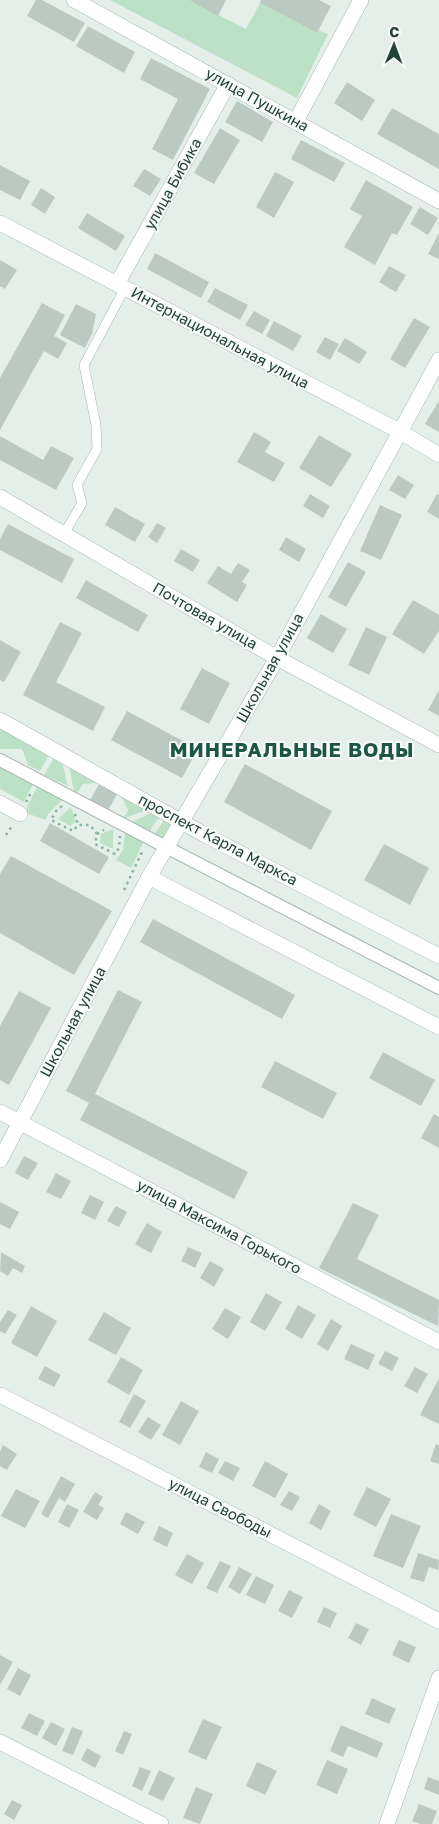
<svg xmlns="http://www.w3.org/2000/svg" width="439" height="1824" font-family="'Golos Text',sans-serif">
  <rect width="100%" height="100%" fill="#e5efea"/>
  <path fill="#bde1c6" d="M110 0H189L246 29 260 3 317 33 319 30 328 34 297 98Z
    M0 726 50 753 40 771 28 765 23 751 21 749H0Z
    M56 754 60 755 68 786 44 775Z
    M68 760 97 783 83 784 78 792H74Z
    M0 765 34 782 24 802 0 789Z
    M39 784 64 798 48 814 46 820 26 813 28 804Z
    M120 793 152 808 123 819 128 810Z
    M71 807 76 822 70 826 58 819Z
    M153 812 161 814 149 832 132 822Z
    M167 815C173 824 170 830 166 839L155 834Z
    M113 829V849L100 843 101 834Z
    M125 832 144 841 131 868 116 860 123 850Z"/>
  <path fill="#bacac3" d="M36 0H42L85 23 74 42 27 16Z
    M189 0H226L218 16Z
    M261 0H319L331 6 317 33 260 3Z
    M88 26 135 52 124 73 76 46Z
    M151 58 210 89 173 160 152 149 178 99 140 79Z
    M347 82 375 100 362 121 334 103Z
    M237 101 273 122 262 142 225 122Z
    M392 108 439 134V169L377 134Z
    M220 128 240 140 214 184 194 173Z
    M301 140 345 163 334 182 291 159Z
    M0 165 30 181 20 200 0 190Z
    M144 169 161 179 150 196 133 186Z
    M275 172 294 182 274 218 256 207Z
    M366 180 413 207 397 235 392 233 375 265 344 247 362 216 350 209Z
    M41 188 55 197 45 214 31 205Z
    M420 207 438 218 428 235 410 224Z
    M87 213 125 236 116 251 78 228Z
    M439 233V259L428 254Z
    M155 253 209 282 201 298 147 269Z
    M0 260 17 270 5 289 0 286Z
    M389 266 406 275 396 292 379 282Z
    M215 288 248 305 240 320 207 302Z
    M42 303 65 315 54 336 67 343 58 359 44 351 0 430V378Z
    M76 304 96 314 92 334 85 348 60 335Z
    M254 311 270 320 262 334 245 325Z
    M414 318 430 327 405 368 390 359Z
    M274 321 302 336 293 351 266 336Z
    M325 337 339 344 330 360 316 352Z
    M345 338 367 352 359 364 337 351Z
    M439 401V432L425 424Z
    M254 432 271 442 265 452 285 463 274 482 237 462Z
    M319 435 352 454 331 487 299 468Z
    M0 436 43 460 51 446 74 458 56 490 0 460Z
    M398 475 414 485 405 499 389 490Z
    M310 494 330 506 323 518 303 506Z
    M437 494 439 495V519L427 512Z
    M380 505 402 515 381 560 360 551Z
    M115 507 145 524 135 542 105 525Z
    M157 523 166 528 157 543 148 537Z
    M8 524 74 559 62 583 0 550V539Z
    M286 537 306 549 299 562 279 550Z
    M181 549 200 560 193 572 174 561Z
    M348 562 366 572 346 607 328 597Z
    M238 563 250 570 242 582 247 585 237 602 207 583 218 566 231 574Z
    M86 580 148 615 138 632 76 598Z
    M413 600 439 615V631L424 654 392 634Z
    M321 614 347 629 333 653 307 638Z
    M60 622 82 633 56 682 105 707 93 731 23 695Z
    M366 627 387 637 369 675 348 665Z
    M0 640 21 652 4 682 0 680Z
    M202 668 230 683 209 724 180 709Z
    M439 690V716L428 710Z
    M127 711 198 749 182 778 111 740Z
    M245 764 332 811 311 850 224 802Z
    M101 781 119 791 108 810 90 800Z
    M50 823 109 857 99 874 40 841Z
    M384 844 429 868 410 905 364 880Z
    M11 856 112 911 74 975 0 933V874Z
    M153 919 295 995 282 1019 140 942Z
    M118 990 142 1002 95 1094 248 1172 234 1199 80 1120 89 1103 66 1091Z
    M19 991 51 1008 9 1085 0 1080V1026Z
    M383 1052 435 1080 421 1106 369 1078Z
    M275 1061 337 1093 323 1119 261 1087Z
    M434 1114 439 1117V1148L421 1138Z
    M24 1156 38 1163 28 1180 15 1173Z
    M56 1173 71 1181 61 1199 46 1192Z
    M90 1195 104 1202 95 1220 81 1213Z
    M0 1202 19 1212 10 1229 0 1224Z
    M353 1203 379 1215 357 1259 439 1300 438 1326 319 1268Z
    M116 1206 127 1212 119 1227 107 1221Z
    M147 1223 162 1232 151 1253 135 1244Z
    M188 1247 202 1253 195 1268 181 1261Z
    M1 1252 25 1266 22 1273 13 1268 8 1276 0 1271Z
    M210 1261 224 1269 214 1287 200 1278Z
    M266 1293 282 1302 265 1331 250 1322Z
    M298 1305 316 1315 302 1339 285 1329Z
    M31 1306 57 1321 37 1357 11 1343Z
    M225 1308 241 1317 228 1339 212 1329Z
    M8 1310 17 1315 5 1334 0 1331V1322Z
    M104 1312 131 1328 116 1355 88 1340Z
    M331 1319 342 1326 328 1351 317 1344Z
    M351 1344 375 1355 368 1370 344 1359Z
    M385 1351 399 1358 392 1371 378 1364Z
    M121 1357 143 1370 129 1395 107 1382Z
    M45 1366 61 1375 54 1387 38 1379Z
    M415 1367 428 1374 417 1393 404 1386Z
    M439 1378V1424L420 1415Z
    M134 1394 146 1401 130 1428 119 1422Z
    M181 1401 199 1411 180 1445 162 1435Z
    M148 1417 161 1425 151 1440 138 1432Z
    M436 1444 439 1445V1464L430 1461Z
    M3 1445 17 1454 7 1470 0 1466V1451Z
    M206 1452 219 1459 212 1473 199 1467Z
    M225 1461 240 1468 233 1481 218 1473Z
    M265 1461 288 1474 275 1498 252 1486Z
    M61 1476 75 1484 65 1502 59 1498 48 1518 41 1514Z
    M367 1487 391 1499 376 1527 353 1515Z
    M16 1489 40 1501 25 1528 1 1516Z
    M289 1491 300 1497 292 1511 280 1505Z
    M95 1492 103 1497 98 1505 104 1508 97 1520 83 1512Z
    M67 1504 79 1510 69 1528 58 1522Z
    M319 1504 331 1511 321 1530 309 1523Z
    M126 1512 145 1522 138 1534 120 1524Z
    M391 1514 421 1526 403 1568 373 1556Z
    M159 1526 173 1533 167 1547 153 1540Z
    M418 1553 439 1560 438 1570 429 1567 424 1582 410 1578Z
    M187 1554 204 1563 192 1584 175 1575Z
    M220 1561 231 1566 217 1593 206 1588Z
    M239 1567 252 1574 240 1594 228 1587Z
    M256 1576 274 1585 265 1604 246 1595Z
    M289 1590 303 1597 292 1618 278 1611Z
    M324 1607 337 1613 330 1628 317 1622Z
    M356 1623 369 1629 361 1645 348 1638Z
    M399 1640 416 1647 409 1663 392 1655Z
    M0 1655 13 1662 0 1685Z
    M18 1668 31 1675 20 1696 7 1689Z
    M372 1698 396 1709 389 1724 365 1714Z
    M29 1713 45 1721 37 1736 21 1728Z
    M203 1719 222 1727 206 1760 188 1752Z
    M51 1722 65 1729 56 1746 42 1738Z
    M341 1725 383 1743 377 1758 348 1746 343 1757 330 1751Z
    M72 1727 83 1731 73 1755 62 1751Z
    M124 1731 132 1734 123 1755 115 1751Z
    M87 1748 101 1756 95 1768 81 1760Z
    M327 1760 348 1769 337 1794 316 1785Z
    M257 1762 277 1771 265 1795 246 1786Z
    M140 1767 151 1771 142 1791 132 1786Z
    M159 1770 175 1778 163 1801 148 1794Z
    M428 1777 439 1781V1795L424 1789Z
    M196 1787 213 1794 200 1824 183 1818Z
    M12 1800 22 1805 14 1820 4 1814Z
    M419 1804 437 1811 432 1824H420L412 1821Z"/>
  <g fill="none" stroke-linecap="round" stroke-linejoin="round">
    <defs>
      <path id="service" d="M64 534 82 503 77 485 97 449 96 425 84 365 125 288"/>
      <path id="pedestrian" d="M0 760 166 847 439 988"/>
      <path id="minor" d="M296 121 361 0
        M0 223 399 431 439 455
        M117 284 228 84
        M0 497 277 658 439 745
        M0 1112 439 1342
        M0 1160 149 877 277 658 439 360
        M0 1395 439 1621
        M0 1742 161 1824
        M387 1824 439 1678"/>
      <path id="tertiary" d="M0 720 207 836 439 956
        M0 803 20 814
        M149 877 439 1027"/>
      <path id="secondary" d="M74 0 439 201"/>
    </defs>
    <use href="#service" stroke="#a7b8b1" stroke-width="10"/>
    <use href="#pedestrian" stroke="#a7b8b1" stroke-width="14"/>
    <use href="#minor" stroke="#a7b8b1" stroke-width="16"/>
    <use href="#tertiary" stroke="#a7b8b1" stroke-width="16"/>
    <use href="#secondary" stroke="#a3bbb2" stroke-width="16"/>
    <path stroke="#84b4a4" stroke-width="2.5" stroke-dasharray="2.5 4" stroke-linecap="butt" d="M26 802 32 791
      M62 806 56 811 51 820 73 831 78 825H90L97 834 95 844 115 854 119 848 120 836
      M75 814 78 825
      M97 834 104 830
      M6 835 12 826
      M124 890 143 850"/>
    <use href="#service" stroke="#fff" stroke-width="9"/>
    <use href="#pedestrian" stroke="#fff" stroke-width="12"/>
    <use href="#minor" stroke="#fff" stroke-width="15"/>
    <use href="#tertiary" stroke="#fff" stroke-width="15"/>
    <use href="#secondary" stroke="#fff" stroke-width="15"/>
  </g>
  <g text-anchor="middle" stroke-width="4" stroke-linejoin="round" paint-order="stroke">
    <g font-size="15" fill="#234239" stroke="#f6fbf8">
      <text transform="translate(257 100) rotate(29)" y="5">улица Пушкина</text>
      <text transform="translate(173 184) rotate(-61)" y="5">улица Бибика</text>
      <text transform="translate(220 338) rotate(28)" y="5">Интернациональная улица</text>
      <text transform="translate(205 616) rotate(30)" y="5">Почтовая улица</text>
      <text transform="translate(270 668) rotate(-61)" y="5">Школьная улица</text>
      <text transform="translate(218 840) rotate(28)" y="5">проспект Карла Маркса</text>
      <text transform="translate(73 1022) rotate(-62)" y="5">Школьная улица</text>
      <text transform="translate(219 1227) rotate(28)" y="5">улица Максима Горького</text>
      <text transform="translate(220 1508) rotate(27)" y="5">улица Свободы</text>
    </g>
    <g font-size="20" font-weight="bold" letter-spacing="1" fill="#1d5647" stroke="#f6fbf8">
      <text x="292" y="757">МИНЕРАЛЬНЫЕ ВОДЫ</text>
    </g>
  </g>
  <g transform="translate(394 45) rotate(1)" stroke="#f6fbf8" stroke-width="4" paint-order="stroke">
  <path d="M0-4L9 19L0 12L-9 19Z" fill="#234239"/>
  <text y="-8" font-size="14" font-weight="bold" text-anchor="middle" fill="#234239">С</text>
  </g>
</svg>
